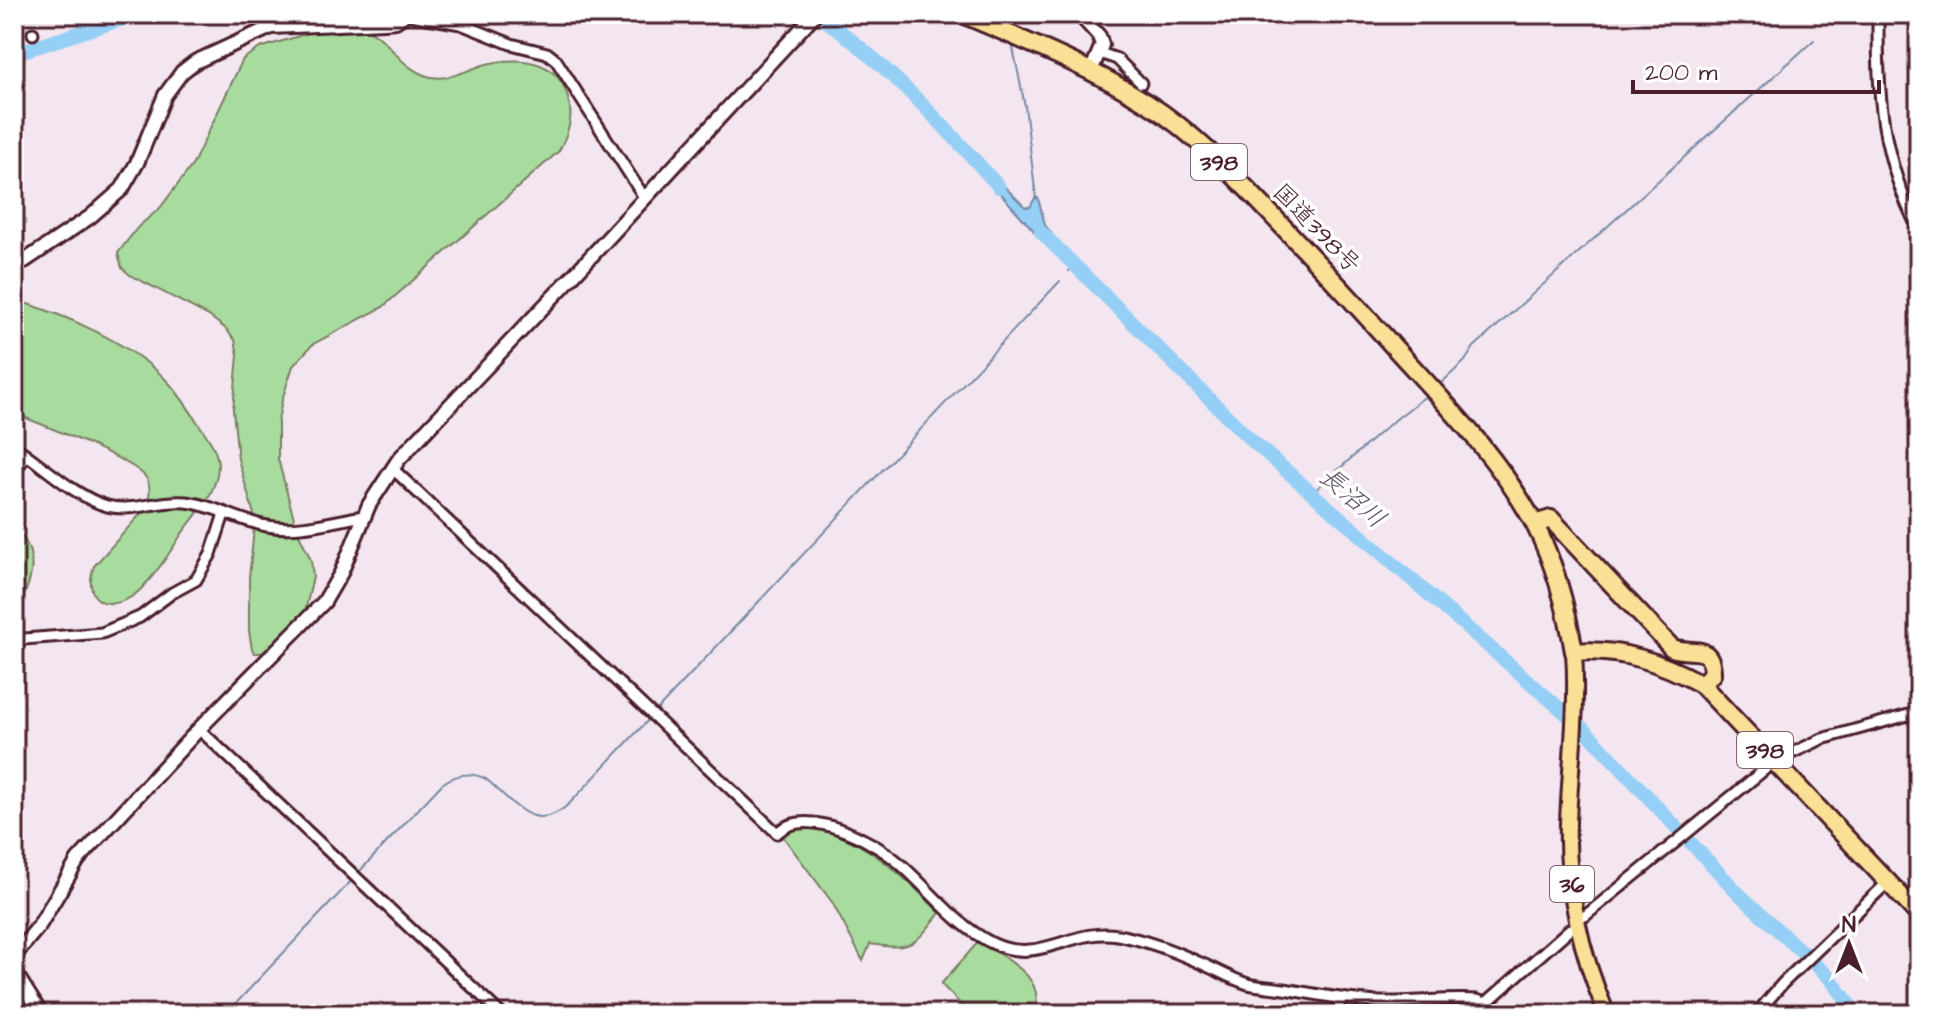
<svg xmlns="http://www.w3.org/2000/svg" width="1933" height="1028" font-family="'Architects Daughter','Klee One',sans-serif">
  <rect width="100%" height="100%" fill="#f4e6f0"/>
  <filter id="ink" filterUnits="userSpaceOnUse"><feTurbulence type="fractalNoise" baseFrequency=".0125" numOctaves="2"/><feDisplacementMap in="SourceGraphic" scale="16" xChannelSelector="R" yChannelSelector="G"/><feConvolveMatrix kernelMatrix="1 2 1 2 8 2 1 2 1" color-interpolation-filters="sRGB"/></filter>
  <g filter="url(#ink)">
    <path fill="#a8dc9e" stroke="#797e64" stroke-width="2" d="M338 24C390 24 387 60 424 75 445 83 465 71 483 65 511 57 550 57 564 87 575 111 571 128 559 151L383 307 313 344 293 366 282 400 278 421V459L297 530 311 560 313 577 304 616 266 653H255L252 649 249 631V578L255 518 238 459 233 410 238 355 235 340 226 329 209 316 130 275 122 268 118 253 138 227 160 208 193 164 243 59 260 48Z
      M14 300C63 313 135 345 169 383 180 395 189 409 198 423 207 436 218 450 218 466 217 495 196 513 181 535 168 555 157 573 141 589 116 614 80 606 94 566L145 509C149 499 152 489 147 479 137 460 39 424 14 413Z
      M14 526C44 558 30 583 14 618Z
      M802 826C861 833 901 874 940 913 914 945 913 951 870 944L863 961 832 902 784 838 786 832Z
      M979 941C1005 959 1048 976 1034 1014H1020L1011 1009 999 1014H970L941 984Z"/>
    <path fill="#95cff5" stroke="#7789a4" stroke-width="2" d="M991 173 1025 207H1030L1035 198H1038L1045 225 1057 241 1049 248 986 177Z"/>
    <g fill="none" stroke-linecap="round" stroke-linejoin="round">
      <path stroke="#7789a4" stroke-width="2" d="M1006 14 1008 25
        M1012 43 1025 106 1036 198
        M1069 271 1074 265
        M1438 386 1465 361 1474 347 1814 40
        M1312 493 1391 423 1427 395
        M655 712 1060 281
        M358 873 442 784C456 774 470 771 486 779 513 801 534 837 570 803L651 717
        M226 1014 354 878"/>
      <path stroke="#95cff5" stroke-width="14" d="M817 14C885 62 944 125 999 187
        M14 54 138 14
        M1041 232 1251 440 1587 732 1739 894 1830 978 1857 1014"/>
      <defs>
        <path id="street" d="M405 14 461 24 511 44 547 53 556 60 644 197
          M1878 14C1878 97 1880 155 1919 230
          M33 33V34
          M1100 53 1117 59 1141 83
          M14 446C42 464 75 497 107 506 133 513 159 499 186 502 214 505 239 521 267 526 300 532 332 521 364 516
          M392 468 777 833C806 805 872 840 898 862 930 889 955 926 994 944 1041 965 1072 927 1118 935 1144 940 1174 951 1198 962 1215 969 1231 979 1248 984 1260 987 1272 987 1284 989 1316 994 1348 1001 1380 1002 1413 1003 1445 998 1477 1000L1486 1003 1501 1014
          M14 471 27 455
          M14 644 24 639 102 633 140 617 172 593 196 580 211 554 224 514
          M199 729 501 1014
          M1585 916 1775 761 1822 739 1919 712
          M1486 1003 1570 929
          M1335 1014 1341 999
          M1756 1014 1783 983 1888 882"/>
        <path id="secondary" d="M1079 14 1099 36 1102 45 1091 71
          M14 268 90 217 122 189 137 163 165 95 182 72 195 62 271 27 384 22 396 21 405 14
          M14 956 39 926 78 860 199 729 324 602 341 573 369 505 399 459 572 277 815 14
          M14 971 41 1014"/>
        <path id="primary" d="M1574 652C1578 710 1570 766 1568 823 1566 887 1581 955 1607 1014"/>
        <path id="highway" d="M962 14C1025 41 1089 66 1147 103 1193 132 1232 173 1269 212 1308 253 1347 294 1384 336 1436 394 1499 456 1535 525 1555 564 1567 609 1574 652 1620 648 1661 662 1701 684L1919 915
          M1535 524 1551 519 1672 648C1692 655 1712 642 1712 674L1701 684"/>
      </defs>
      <use href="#street" stroke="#4a1f2b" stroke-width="15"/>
      <use href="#secondary" stroke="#4a1f2b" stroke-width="18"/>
      <use href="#primary" stroke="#4a1f2b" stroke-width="20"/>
      <use href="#highway" stroke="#4a1f2b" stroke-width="22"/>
      <use href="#street" stroke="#fff" stroke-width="9"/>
      <use href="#secondary" stroke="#fff" stroke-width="12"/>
      <use href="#primary" stroke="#fadf96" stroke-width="14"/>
      <use href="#highway" stroke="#fadf96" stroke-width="16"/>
    </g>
  </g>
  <g text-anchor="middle" stroke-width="7" stroke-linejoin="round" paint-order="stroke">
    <g fill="#fff" stroke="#80626b" stroke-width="2">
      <rect x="1191" y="144" width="56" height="36" rx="6"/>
      <rect x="1737" y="732" width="56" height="36" rx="6"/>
      <rect x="1550" y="866" width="44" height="36" rx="6"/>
    </g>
    <g font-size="22" font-weight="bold" fill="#4a1f2b">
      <text x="1219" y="170">398</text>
      <text x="1765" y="758">398</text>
      <text x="1572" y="892">36</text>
    </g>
    <g font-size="24" fill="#4a1f2b" stroke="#fff">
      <text transform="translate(1317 228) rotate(46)" y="8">国道398号</text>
    </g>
    <g font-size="26" font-style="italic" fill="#605468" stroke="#fff">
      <text transform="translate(1353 497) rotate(41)" y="9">長沼川</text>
    </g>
  </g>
  <rect width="1933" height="1028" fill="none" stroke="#fff" stroke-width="48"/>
  <rect x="24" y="24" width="1885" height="980" fill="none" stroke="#4a1f2b" stroke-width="3" filter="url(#ink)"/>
  <g transform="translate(1849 944)" stroke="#ffffff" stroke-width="6" paint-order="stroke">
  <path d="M0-6L14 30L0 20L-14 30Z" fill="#4a1f2b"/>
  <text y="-12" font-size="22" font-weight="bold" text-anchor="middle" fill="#4a1f2b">N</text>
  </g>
  <path d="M1633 80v12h246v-12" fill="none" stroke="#4a1f2b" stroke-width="4"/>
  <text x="1645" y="80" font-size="24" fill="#4a1f2b" stroke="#ffffff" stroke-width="6" paint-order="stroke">200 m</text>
</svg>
